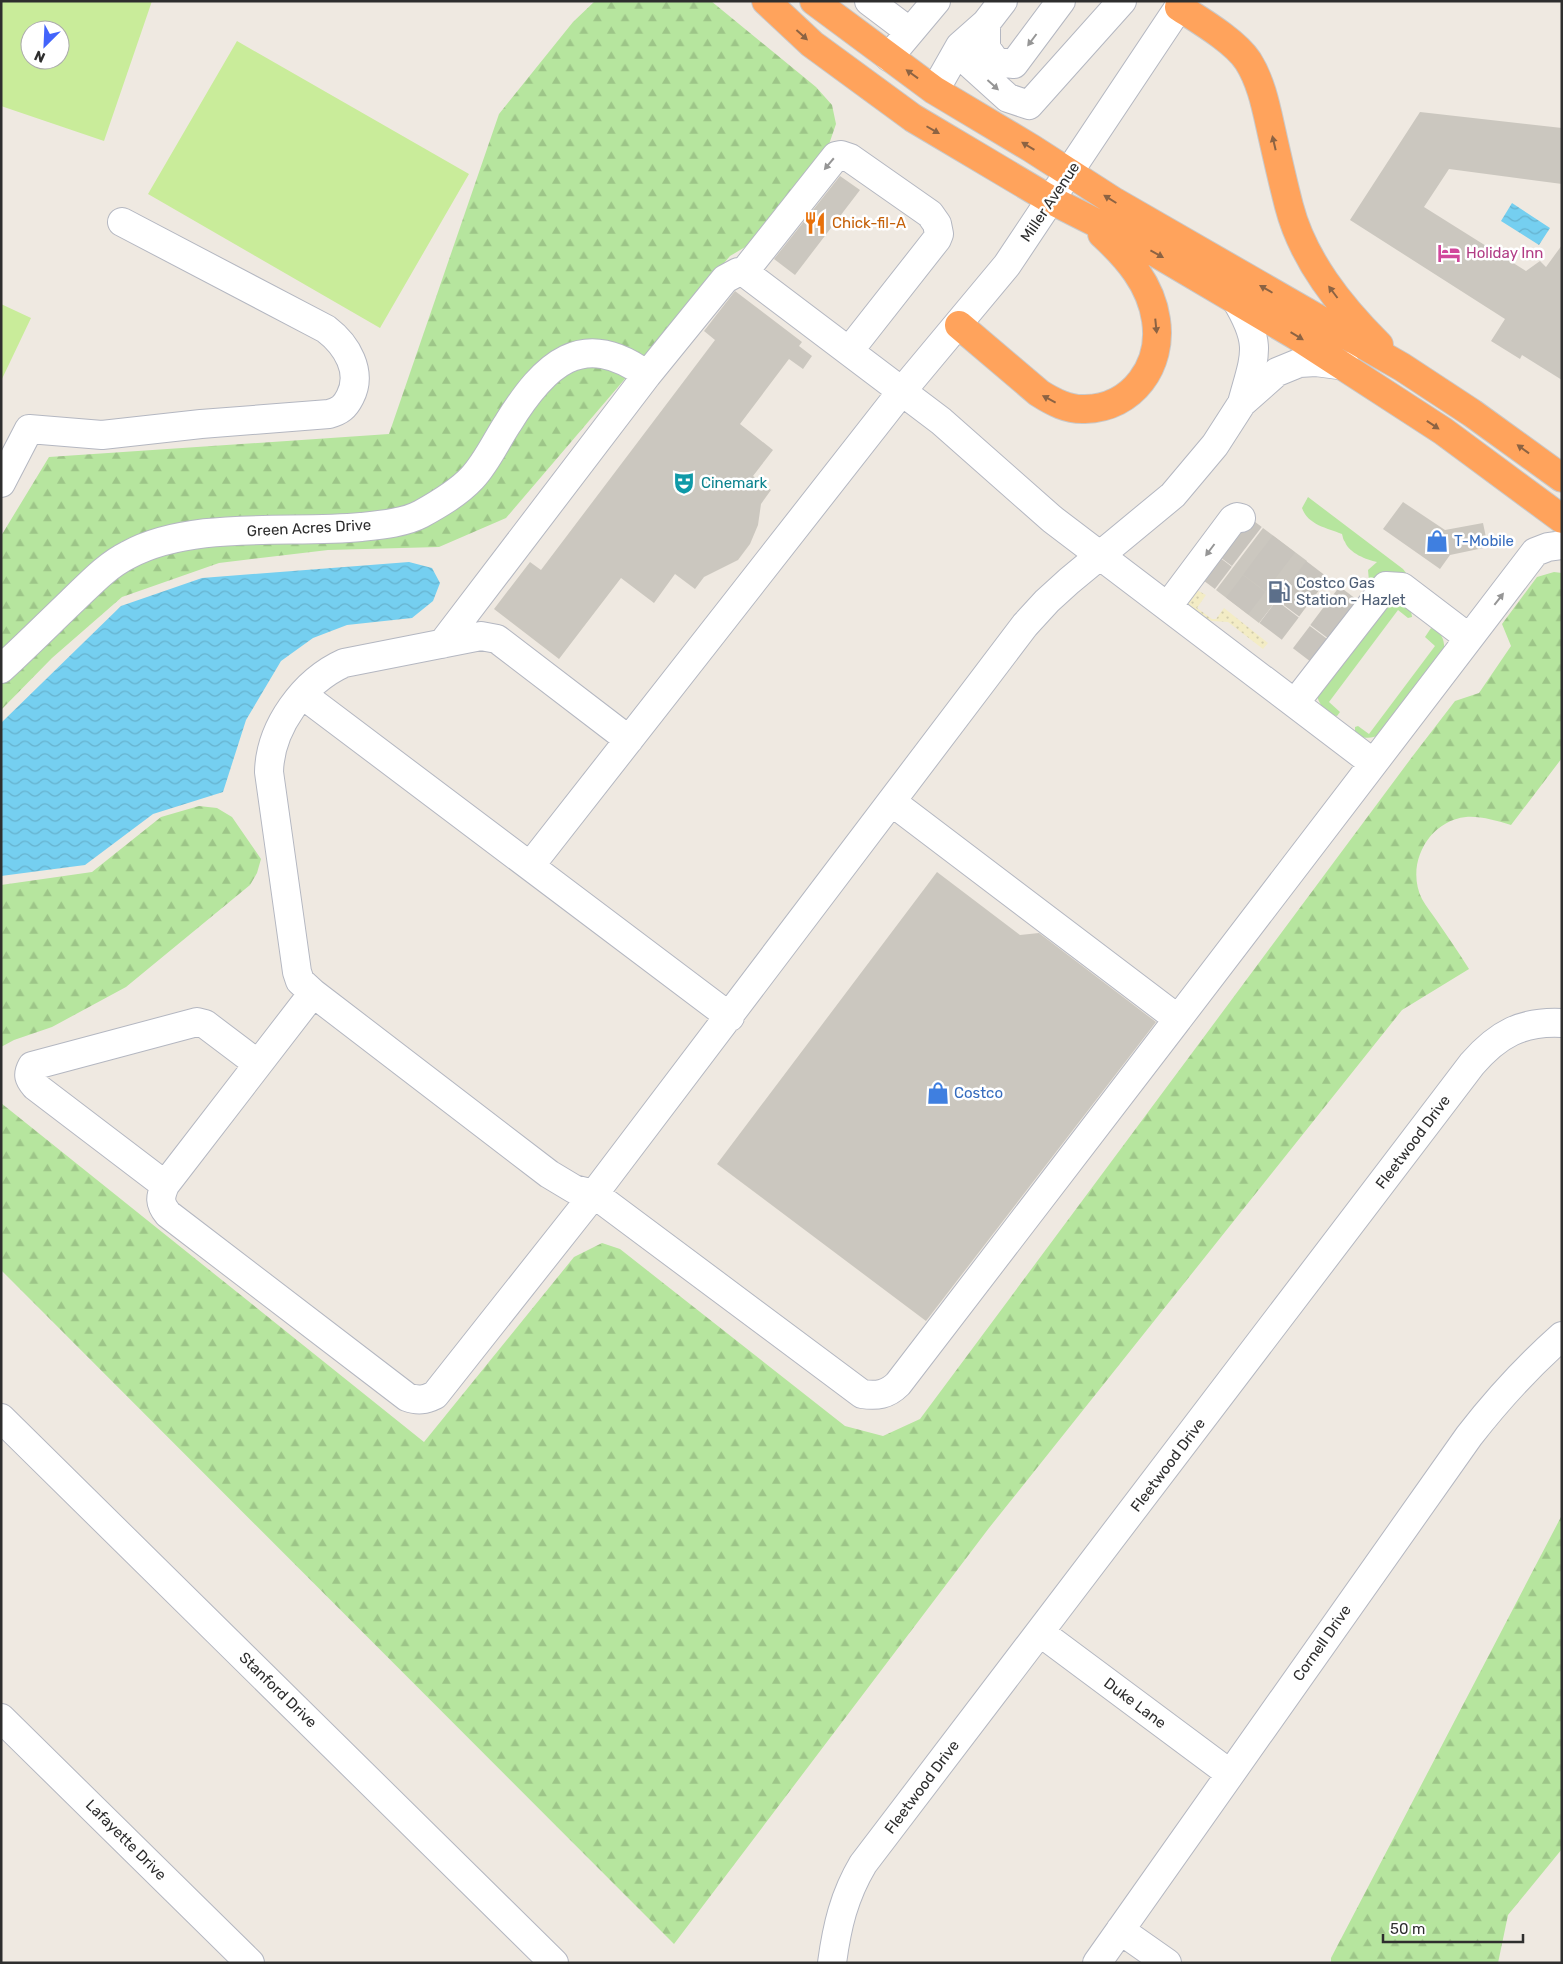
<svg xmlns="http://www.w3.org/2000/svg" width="1563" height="1964" font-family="Rubik,sans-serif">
  <defs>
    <pattern id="forest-firs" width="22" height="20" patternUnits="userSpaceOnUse" patternTransform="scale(1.25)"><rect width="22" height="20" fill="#b6e59e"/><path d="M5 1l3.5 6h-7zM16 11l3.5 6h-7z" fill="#9dc588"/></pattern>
    <pattern id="sand-dots" width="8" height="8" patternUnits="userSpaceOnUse" patternTransform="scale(1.25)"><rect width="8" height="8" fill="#f3ecc5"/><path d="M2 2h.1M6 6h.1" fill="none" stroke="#d1cbaa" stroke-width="1.8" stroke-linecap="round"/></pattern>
    <pattern id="water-waves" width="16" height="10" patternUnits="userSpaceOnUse" patternTransform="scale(1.25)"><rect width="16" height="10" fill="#75cff0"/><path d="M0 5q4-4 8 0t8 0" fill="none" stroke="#66b2ce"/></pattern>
  </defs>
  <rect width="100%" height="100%" fill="#efe9e1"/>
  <path fill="#b6e59e" d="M1308 497 1403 569 1410 578 1382 576 1369 581 1368 570 1377 562C1367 560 1349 553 1345 542 1343 540 1343 537 1342 534 1327 528 1308 525 1302 508Z
    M1391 601C1401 601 1412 607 1412 617L1408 618 1398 610 1329 702 1340 712 1337 716C1327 715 1318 704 1317 694Z
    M1431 628C1442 631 1445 641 1444 651L1382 734C1372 738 1362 741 1355 731V727L1358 726 1369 734 1435 646 1425 637Z"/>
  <path fill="url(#forest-firs)" d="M595 1H711L816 87 832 105 836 124 826 153 762 237 730 256 506 518 439 547 328 550 219 563 122 597 52 658 1 710V536L49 457 389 434 499 114 573 22Z
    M1554 572 1562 573V758L1511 825C1497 821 1481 816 1466 817 1428 821 1405 865 1422 899 1426 906 1432 914 1437 921 1448 937 1459 953 1469 969L1402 1010 989 1528 674 1944 1 1270V1103L424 1442 574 1257 602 1243 620 1249 845 1426 883 1436 920 1419 1412 757 1455 701 1479 693 1511 646 1502 624 1537 577Z
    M199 806 217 808 232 817 261 859 257 873 250 885 126 987 52 1027 14 1040 1 1047V885L92 872 161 817Z
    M1562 1515V1849L1508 1915 1498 1963H1331V1958Z"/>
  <path fill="url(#sand-dots)" d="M1195 589 1206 595 1197 608 1212 619H1216L1224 608 1268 643 1263 649 1228 622 1211 621 1188 605 1185 601Z"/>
  <path fill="#c9ec9a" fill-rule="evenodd" d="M1 1H152L104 141 1 106ZM30 30H60V60H30Z
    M237 41 469 174 380 328 148 194Z
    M1 304 31 318 1 381Z"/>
  <path fill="url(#water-waves)" d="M1512 203 1550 228 1539 245 1501 221Z
    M409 562 432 568 440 583 433 601 412 618 347 625 313 638 281 661 246 720 223 792 153 814 85 865 1 876V723L121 606 202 578Z"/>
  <path fill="#cbc7bf" d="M1420 112 1562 128V184L1449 169 1424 207 1526 271 1540 261 1546 267 1562 245V380L1522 355 1520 359 1491 341 1505 319 1350 220Z
    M840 176 860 190 795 275 774 259Z
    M735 291 802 342 799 346 812 356 803 369 789 359 740 424 773 450 753 476 771 490 761 504 758 525 750 544 738 560 704 577 695 589 675 574 654 603 621 578 559 659 494 609 530 562 541 570 715 340 704 331Z
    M1403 502 1445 530 1483 523 1488 547 1450 555 1440 569 1383 529Z
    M1263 528 1307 561 1259 623 1216 590Z
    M937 872 1020 935 1039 933 1156 1022 926 1321 717 1164Z"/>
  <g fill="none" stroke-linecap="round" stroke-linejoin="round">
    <path stroke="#c8c4bd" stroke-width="28" stroke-dasharray="28 14" stroke-linecap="butt" d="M1231 521 1359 619
      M1218 538 1347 635
      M1201 561 1329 658"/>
    <defs>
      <path id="minor" d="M869 1 910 32
        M986 23V48L996 62 1014 64 1061 1
        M957 52 1008 98 1029 105 1122 1
        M889 57 936 1
        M935 90 960 46 986 23 1003 1
        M744 272 836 156 841 155 850 158 930 214 937 224 939 234 937 239 849 351
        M1236 300C1263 345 1255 355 1242 403
        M1 483 29 429 102 435 201 424 329 414C340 411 345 407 350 397 363 372 347 345 326 329L122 222
        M1168 606 1233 519 1237 517 1241 518
        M442 644 647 375 725 279 738 272H744L941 421 1052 519 1373 763
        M1 669C25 647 48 624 71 602 89 585 106 566 128 555 192 520 289 534 361 527 380 525 404 523 421 514 439 504 458 493 472 478 487 462 496 441 508 423 544 365 582 327 647 375
        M303 695 730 1017
        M1295 703 1386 586 1402 587 1469 638
        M629 740 497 639 481 636 344 663C304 681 270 727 269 772L297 972 300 981 313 993 549 1174 574 1189 594 1194 1025 625 1047 601 1069 581 1173 495 1215 445 1242 403 1277 372 1299 363 1316 362 1346 366
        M892 802 1178 1019 1535 552 1548 547 1562 545
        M530 866 902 391 1007 265 1183 1
        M313 993 165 1185C160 1197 159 1203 168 1214L407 1397C418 1401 425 1400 435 1395L594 1194 862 1394C877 1396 887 1395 898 1384L1178 1019
        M165 1185 35 1086C29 1079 27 1075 32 1066L197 1022 205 1024 258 1064
        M1 1418 554 1963
        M1041 1633 1229 1773
        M1 1718 250 1963
        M1120 1930 1167 1963
        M832 1963C837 1926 844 1896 863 1864L1472 1064C1498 1034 1522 1021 1562 1023
        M1097 1963 1469 1436C1497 1400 1527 1367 1562 1336"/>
      <path id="highway" d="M766 1 812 44 913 118 1051 200 1156 253 1295 335 1443 431 1562 519
        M814 1 934 90 1031 148 1115 202 1402 367 1472 413 1562 478
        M1179 7C1199 20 1235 41 1248 61 1260 80 1265 102 1270 125 1276 152 1282 179 1289 206 1303 260 1340 306 1379 345
        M959 325 1039 393C1053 402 1068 410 1085 409 1133 408 1163 365 1156 320 1151 284 1127 257 1102 234"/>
    </defs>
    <use href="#minor" stroke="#b4b7c1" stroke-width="30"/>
    <use href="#highway" stroke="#c9c9c9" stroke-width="30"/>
    <use href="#minor" stroke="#fff" stroke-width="28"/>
    <use href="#highway" stroke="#ffa35c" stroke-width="28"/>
  </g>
  <defs><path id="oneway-solid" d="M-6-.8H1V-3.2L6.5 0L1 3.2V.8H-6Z" transform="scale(1.25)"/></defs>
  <g fill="#8c6343">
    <use href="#oneway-solid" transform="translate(802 35) rotate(42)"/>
    <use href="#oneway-solid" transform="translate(912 74) rotate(-144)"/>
    <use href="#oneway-solid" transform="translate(933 130) rotate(30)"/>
    <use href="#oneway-solid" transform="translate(1274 143) rotate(-103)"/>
    <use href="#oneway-solid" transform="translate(1028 146) rotate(-149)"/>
    <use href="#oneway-solid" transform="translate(1110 199) rotate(-148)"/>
    <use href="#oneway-solid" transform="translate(1157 254) rotate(29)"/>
    <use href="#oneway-solid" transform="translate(1266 289) rotate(-150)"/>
    <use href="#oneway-solid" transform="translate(1333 292) rotate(-127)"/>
    <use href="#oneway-solid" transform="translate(1156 326) rotate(84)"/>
    <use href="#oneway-solid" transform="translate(1297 336) rotate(31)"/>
    <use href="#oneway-solid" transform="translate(1049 399) rotate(-152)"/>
    <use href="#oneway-solid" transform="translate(1433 425) rotate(34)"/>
    <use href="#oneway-solid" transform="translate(1523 449) rotate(-144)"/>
  </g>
  <g fill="#969696">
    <use href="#oneway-solid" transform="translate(1032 40) rotate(127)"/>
    <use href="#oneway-solid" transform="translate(993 85) rotate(42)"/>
    <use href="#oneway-solid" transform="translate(829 164) rotate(130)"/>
    <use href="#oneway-solid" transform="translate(1210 550) rotate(127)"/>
    <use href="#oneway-solid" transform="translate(1499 599) rotate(-52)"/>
  </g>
  <defs>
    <symbol id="restaurant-bare" viewBox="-9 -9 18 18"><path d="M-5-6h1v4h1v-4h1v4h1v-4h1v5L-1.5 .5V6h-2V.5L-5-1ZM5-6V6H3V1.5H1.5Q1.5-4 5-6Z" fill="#e8710a" stroke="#fff" stroke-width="2.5" paint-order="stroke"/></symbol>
    <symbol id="hotel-bare" viewBox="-9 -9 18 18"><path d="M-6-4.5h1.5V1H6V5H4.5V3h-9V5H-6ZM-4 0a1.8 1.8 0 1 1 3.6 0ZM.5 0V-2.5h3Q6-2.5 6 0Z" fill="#d1479c" stroke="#fff" stroke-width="2.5" paint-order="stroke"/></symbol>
    <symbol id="theatre-bare" viewBox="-9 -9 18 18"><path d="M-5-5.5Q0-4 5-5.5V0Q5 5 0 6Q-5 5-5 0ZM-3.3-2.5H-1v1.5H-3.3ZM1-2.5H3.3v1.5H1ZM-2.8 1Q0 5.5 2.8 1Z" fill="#0f9aa8" stroke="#fff" stroke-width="2.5" paint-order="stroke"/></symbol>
    <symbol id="shop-bare" viewBox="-9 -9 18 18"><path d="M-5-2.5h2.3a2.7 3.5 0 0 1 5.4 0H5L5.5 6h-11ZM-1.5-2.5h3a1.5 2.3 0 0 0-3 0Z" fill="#3f7fe0" stroke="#fff" stroke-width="2.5" paint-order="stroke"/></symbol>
    <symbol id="fuel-bare" viewBox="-9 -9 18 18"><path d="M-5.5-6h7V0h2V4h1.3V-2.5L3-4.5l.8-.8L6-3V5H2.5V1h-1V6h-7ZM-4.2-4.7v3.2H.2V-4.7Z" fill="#5c6f8a" stroke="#fff" stroke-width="2.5" paint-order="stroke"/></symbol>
  </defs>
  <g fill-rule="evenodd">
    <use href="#restaurant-bare" x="799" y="207" width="32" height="32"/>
    <use href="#hotel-bare" x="1433" y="237" width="32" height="32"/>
    <use href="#theatre-bare" x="668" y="467" width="32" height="32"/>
    <use href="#shop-bare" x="1421" y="525" width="32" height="32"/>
    <use href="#fuel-bare" x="1263" y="576" width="32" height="32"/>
    <use href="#shop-bare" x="922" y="1077" width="32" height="32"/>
  </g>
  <g text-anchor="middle" stroke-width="5" stroke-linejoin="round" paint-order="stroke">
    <g font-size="15" fill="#2e2e2e" stroke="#fff">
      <text transform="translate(1050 202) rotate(-56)" y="5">Miller Avenue</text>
      <text transform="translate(309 528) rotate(-3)" y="5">Green Acres Drive</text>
      <text transform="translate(1413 1142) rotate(-53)" y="5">Fleetwood Drive</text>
      <text transform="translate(1168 1465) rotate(-53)" y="5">Fleetwood Drive</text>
      <text transform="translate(1322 1643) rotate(-55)" y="5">Cornell Drive</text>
      <text transform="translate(278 1690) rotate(44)" y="5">Stanford Drive</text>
      <text transform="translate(1135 1703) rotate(37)" y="5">Duke Lane</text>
      <text transform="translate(922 1787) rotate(-53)" y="5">Fleetwood Drive</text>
      <text transform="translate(126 1840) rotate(45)" y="5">Lafayette Drive</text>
    </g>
    <g font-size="15" fill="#c56008" stroke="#fff" text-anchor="start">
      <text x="832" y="228">Chick-fil-A</text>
    </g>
    <g font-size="15" fill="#b23c85" stroke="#fff" text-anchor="start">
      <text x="1466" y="258">Holiday Inn</text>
    </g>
    <g font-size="15" fill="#0d838f" stroke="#fff" text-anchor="start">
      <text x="701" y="488">Cinemark</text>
    </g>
    <g font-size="15" fill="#366cbe" stroke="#fff" text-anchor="start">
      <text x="1454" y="546">T-Mobile</text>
      <text x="954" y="1098">Costco</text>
    </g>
    <g font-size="15" fill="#4e5e75" stroke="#fff" text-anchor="start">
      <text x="1296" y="588">Costco Gas<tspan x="1296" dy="17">Station - Hazlet</tspan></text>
    </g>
  </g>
  <rect width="1563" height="1964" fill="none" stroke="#2e2e2e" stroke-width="5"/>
  <g transform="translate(45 45) rotate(204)"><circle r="24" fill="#ffffff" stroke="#ababab"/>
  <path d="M0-4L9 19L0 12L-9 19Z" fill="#4264fb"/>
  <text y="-8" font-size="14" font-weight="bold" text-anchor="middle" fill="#2e2e2e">N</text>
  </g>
  <path d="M1383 1934v8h140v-8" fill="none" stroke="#2e2e2e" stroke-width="2.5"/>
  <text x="1390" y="1934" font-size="15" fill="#2e2e2e" stroke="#ffffff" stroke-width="4" paint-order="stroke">50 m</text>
</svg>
